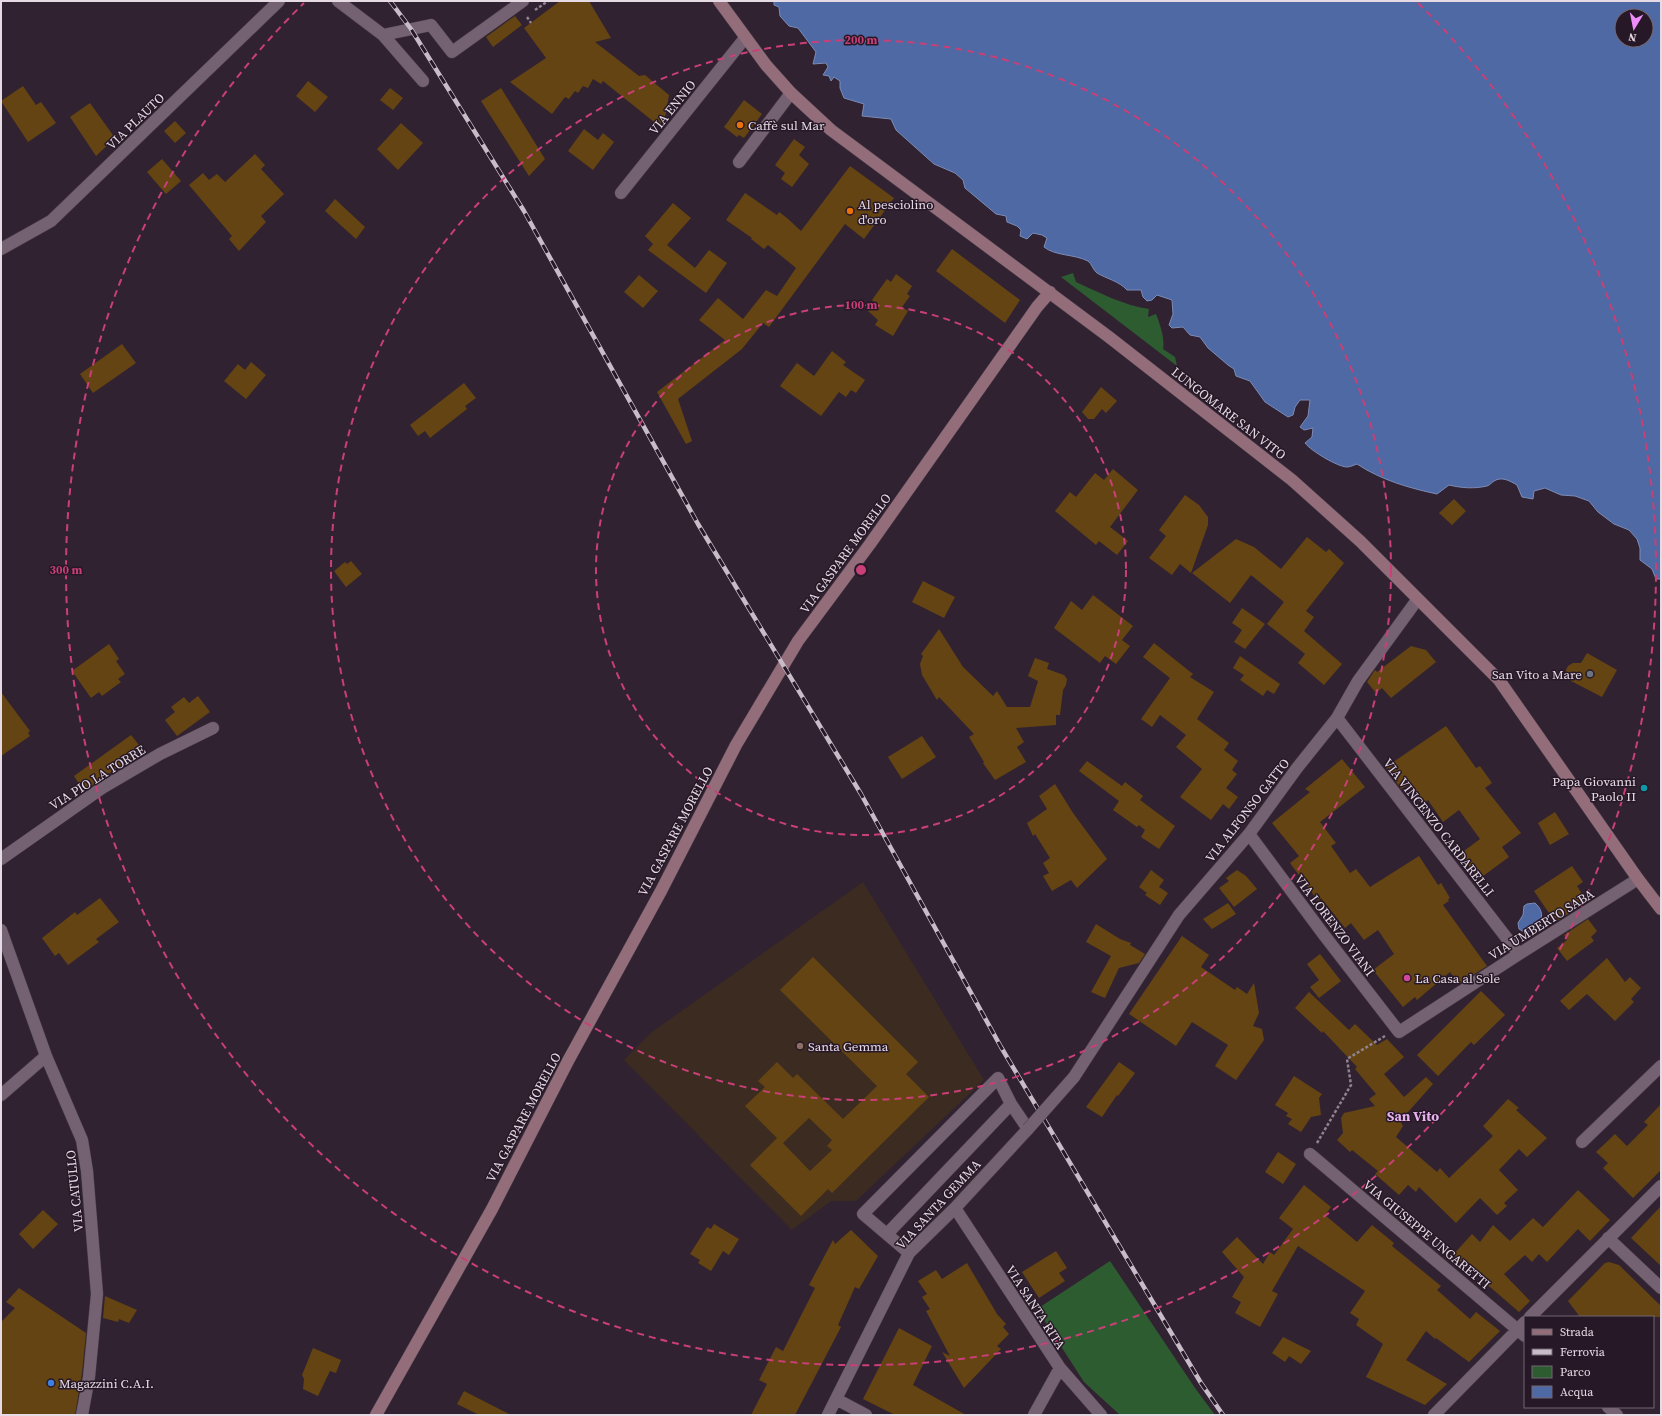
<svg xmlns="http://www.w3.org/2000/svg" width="1662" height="1416" font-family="'Source Serif 4',serif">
  <rect width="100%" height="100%" fill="#312231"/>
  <path fill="#3c2b21" d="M863 882 984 1080 856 1201H831L792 1230 624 1060 652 1032Z"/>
  <path fill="#2d5c31" d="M1073 273 1076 282C1100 293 1123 305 1149 309L1148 317 1156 314C1160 324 1165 339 1163 349L1175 357 1177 366 1061 277Z
    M1110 1261 1195 1388 1215 1415H1120L1084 1382 1037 1309Z"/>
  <path fill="#4e69a3" stroke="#7c8bb7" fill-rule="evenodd" d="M772 1H1661V579H1656L1652 569 1640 560V548L1637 539 1629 530 1614 524 1598 512 1589 501 1575 496 1561 495 1545 488 1534 491 1533 499 1522 497 1517 485C1510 481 1502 476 1494 481 1491 483 1490 485 1487 486 1474 489 1461 488 1449 485L1437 494C1409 488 1381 480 1357 464 1354 465 1350 467 1347 467 1338 467 1311 451 1305 443L1312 437 1313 428 1304 430 1300 427 1308 416 1310 400H1300L1295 407 1293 415 1288 417 1265 402 1250 381 1236 376 1234 369 1228 365 1208 348 1200 337 1190 335 1183 327 1172 328 1169 325 1173 314 1172 300 1157 295 1152 300 1147 301 1143 297 1141 290H1127C1119 281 1107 279 1097 273 1093 270 1092 264 1088 261 1074 254 1055 256 1044 247L1047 238 1042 235 1033 233 1027 239 1020 236 1021 230 1017 226 1007 222 1006 216 996 214 965 188 963 180 955 173 934 164 896 130 891 119 862 116 864 104 844 98 840 88V81L834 77 831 81 829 76 823 75 828 67 826 63 813 64 816 52 798 28 789 26 780 16 779 7 774 5V2ZM1622 16H1646V40H1622Z
    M1535 903C1548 914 1540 928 1526 933L1519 929 1518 923 1523 915 1524 906 1527 904Z"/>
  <path fill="#644412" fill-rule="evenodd" d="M560 1H589L611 38 595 42 639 76 645 75 669 95 665 118 659 126 603 81 601 84 593 79 588 88 583 86 578 93 575 91 569 99 565 97 552 114 510 82 546 58 524 28Z
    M515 16 522 25 493 47 486 37Z
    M308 81 328 97 315 112 296 96Z
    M23 86 36 105 41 102 56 123 28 142 1 101Z
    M390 88 403 98 393 110 380 100Z
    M501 88 545 159 529 176 481 101Z
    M744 100 762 114 744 138 739 135 737 137 724 127Z
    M90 103 115 138 96 156 70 117Z
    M175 121 186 133 175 143 164 131Z
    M401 123 423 143 398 170 377 149Z
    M584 129 598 140 603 133 614 142 593 170 568 151Z
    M794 139 805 147 799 155 809 164 792 187 781 179 785 173 775 165Z
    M255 154 265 165 261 169 284 194 261 216 266 222 239 251 229 239 232 236 189 185 203 173 209 180 217 174 225 182Z
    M162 159 181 181 166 194 147 172Z
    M850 166 894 198 864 239 845 224 769 327 763 323 742 349 678 399 692 441 686 444 657 392 725 340 699 320 718 298 743 319 766 290 777 296 796 268 768 245 764 249 751 239 752 238 726 220 745 193 777 215 779 212 787 218 801 231Z
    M335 199 365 227 356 239 325 211Z
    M673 203 691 218 667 245 695 268 709 250 727 263 706 293 648 250 653 244 645 236Z
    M952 249 1020 300 1005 323 936 271Z
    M896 274 912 286 907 294 910 296 902 307 908 311 893 336 875 325 878 320 868 311 874 302 872 300 887 279 891 282Z
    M639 275 658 291 643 308 624 292Z
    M122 344 136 363 93 393 80 374Z
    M832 351 846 362 843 365 865 380 856 393 851 390 846 397 839 392 821 416 780 386 797 363 814 376Z
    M251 362 266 375 246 399 224 381 238 364 245 370Z
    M464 383 476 398 465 406 467 409 430 438 425 431 418 436 410 425Z
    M1101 387 1117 401 1106 413 1102 409 1094 419H1088L1082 412Z
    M1113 469 1138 490 1110 527 1128 541 1117 555 1099 541 1096 545 1055 511 1070 492 1076 497 1095 473 1104 480Z
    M1185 495 1199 505 1208 517V525L1191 573 1180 564 1172 575 1149 558 1166 536 1159 530Z
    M1454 499 1466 511 1452 525 1439 513Z
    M1307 537 1326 552 1329 549 1344 563 1306 611 1314 617 1304 631 1342 664 1324 685 1298 663 1305 654 1267 624 1284 602 1251 575 1230 603 1192 573 1236 539 1254 547 1281 569Z
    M351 561 362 574 346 587 334 571 345 562 347 564Z
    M923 581 955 597 944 618 912 602Z
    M1093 595 1133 626 1122 640 1130 646 1116 664 1105 656 1100 663 1054 628 1071 601 1082 610Z
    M1242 608 1265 624 1245 649 1234 642 1242 630 1232 623Z
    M939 629 963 667 993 696 997 691 1007 707H1030L1038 681 1028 676 1035 658 1049 663 1047 669 1064 675 1067 679 1066 685 1063 690 1060 715H1056V725L1016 728 1024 742 1017 747 1026 762 995 780 983 763 984 762 969 737 974 734 939 697 937 700 922 675 920 664 923 656 921 654Z
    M1154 643 1193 674 1190 677 1214 692 1197 719 1229 743 1224 750 1238 761 1232 770 1237 774 1226 788 1238 797 1229 809 1223 804 1211 820 1180 797 1202 769 1176 747 1186 735 1160 715 1152 727 1141 719 1170 678 1143 657Z
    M109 644 119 659 116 661 125 674 118 679 121 682 102 696 99 692 91 698 72 671Z
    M1411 646 1426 650 1436 662 1391 698 1382 688 1376 693 1367 682 1375 670 1377 672Z
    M1587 653 1617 670 1602 697 1571 681 1566 676V670L1568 666 1573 663H1581Z
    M1240 656 1280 684 1274 694 1267 690 1263 696 1240 680 1244 675 1233 668Z
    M1 692 30 731 28 733 30 736 1 756Z
    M198 696 210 712 177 736 165 720 175 712 171 707 184 697 189 703Z
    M1446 726 1476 768 1480 766 1492 783 1485 788 1521 833 1502 847 1509 857 1479 879 1460 854 1480 839 1459 810 1443 822 1428 800 1422 805 1408 785 1401 789 1386 767Z
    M131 735 143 750 84 791 74 776Z
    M922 736 936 757 902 779 888 757Z
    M1342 759 1365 787 1320 822 1336 843 1331 846 1350 873 1356 869 1370 887 1419 856 1438 885 1441 883 1450 898 1448 899 1449 901 1443 905 1487 966 1459 984 1450 972 1417 1000 1415 997 1403 1007 1373 970 1394 954 1378 930 1364 940 1351 923 1345 928 1321 898 1318 901 1290 863 1299 856 1272 823 1310 792 1305 789Z
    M1087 761 1122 786 1125 782 1143 796 1140 800 1175 826 1159 849 1141 837 1145 830 1139 825 1137 827 1113 810 1119 801 1079 771Z
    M1055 784 1073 813 1107 859 1077 888 1071 880 1052 891 1043 876 1049 873 1043 863 1050 858 1035 834 1033 836 1027 823 1047 809 1039 796Z
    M1555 812 1569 834 1550 845 1538 823Z
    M1572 866 1583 882 1577 886 1586 900 1578 906 1579 907 1555 922 1534 891Z
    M1151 870 1164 880 1159 887 1168 893 1160 905 1145 895 1147 893 1139 887Z
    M1237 870 1246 876 1257 889 1234 907 1219 888 1229 881 1226 878Z
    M100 898 119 922 96 939 99 942 68 965 59 953 55 956 42 938 75 912 77 915Z
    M1228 903 1236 914 1212 929 1203 919Z
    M1588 919 1597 931 1591 937 1594 941 1567 961 1557 948 1567 940 1564 935Z
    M1096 924 1120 939 1131 943 1130 945 1145 954 1139 963 1119 968 1105 998 1091 992 1111 956 1086 942Z
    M1182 936 1209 955 1201 967 1235 990 1237 987 1247 994 1254 983 1259 1013 1253 1026 1262 1029 1264 1040 1236 1080 1215 1066 1228 1045 1192 1022 1176 1046 1129 1014Z
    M1320 954 1341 981 1319 998 1310 987 1319 980 1307 964Z
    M813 957 918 1062 906 1074 929 1097 832 1193 828 1189 801 1216 750 1165 777 1138 745 1106 765 1087 758 1081 777 1062 793 1078 797 1074 843 1119 877 1086 780 990ZM809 1118 832 1140 827 1146 832 1150 810 1171 783 1143Z
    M1607 958 1625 982 1630 977 1641 988 1631 999 1634 1002 1615 1021 1587 994 1569 1010 1560 1001Z
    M1481 991 1505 1015 1474 1045 1471 1042 1438 1076 1417 1055Z
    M1309 992 1349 1030 1355 1024 1377 1045 1387 1039 1404 1057 1384 1074 1404 1097 1426 1077 1433 1084 1400 1121 1403 1126 1396 1137 1437 1172 1440 1168 1449 1178 1493 1136 1483 1126 1508 1099 1519 1108 1516 1110 1547 1138 1527 1157 1519 1149 1499 1170 1518 1190 1504 1203 1507 1206 1497 1215 1480 1198 1456 1223 1419 1187 1416 1192 1408 1185 1399 1195 1375 1174 1378 1171 1352 1150 1350 1152 1337 1140 1343 1133 1341 1118 1344 1113 1375 1106 1369 1099 1376 1094 1355 1069 1357 1067 1323 1031 1322 1033 1295 1008Z
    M1119 1062 1135 1073 1118 1096 1117 1095 1102 1117 1086 1107Z
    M1294 1076 1322 1094 1319 1098 1321 1115 1311 1117 1301 1132 1288 1124 1292 1119 1286 1116 1288 1113 1275 1105Z
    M1661 1104V1170L1633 1198 1603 1168 1608 1163 1596 1152 1615 1134 1627 1146 1648 1125 1644 1122Z
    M1278 1152 1296 1164 1283 1184 1265 1172Z
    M1304 1185 1331 1207 1325 1215 1357 1242 1372 1225 1394 1243 1392 1246 1441 1286 1437 1290 1470 1319 1476 1312 1500 1331 1469 1362 1436 1338 1435 1339 1426 1331 1406 1360 1447 1384 1425 1405 1366 1377 1383 1344 1356 1325 1359 1319 1350 1313 1365 1291 1298 1246 1272 1291 1278 1294 1260 1327 1235 1313 1241 1302 1232 1297 1244 1277 1222 1252 1237 1237 1263 1264 1270 1252 1274 1255 1293 1229 1279 1218Z
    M1578 1190 1610 1220 1590 1241 1578 1229 1547 1262 1539 1254 1532 1262 1525 1255 1504 1274 1530 1301 1519 1312 1453 1255 1472 1234 1480 1242 1493 1225 1510 1241 1533 1218 1543 1227Z
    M1661 1206V1266L1631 1238Z
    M43 1210 58 1224 33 1249 19 1234Z
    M714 1224 739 1239 729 1255 723 1251 711 1271 698 1263 700 1260 690 1254 707 1227 711 1229Z
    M851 1230 878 1256 859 1289 855 1287 838 1325 841 1327 795 1415H751L767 1384 759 1380 776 1347 783 1351 815 1288 809 1285 833 1240 835 1244Z
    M1056 1251 1067 1268 1059 1273 1065 1281 1039 1298 1022 1272Z
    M1609 1262 1619 1265 1661 1306V1317H1580L1568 1301 1605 1263Z
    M967 1263 997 1314 1006 1324 1003 1327 1009 1334 997 1346 1001 1349 964 1388 942 1352 950 1356 926 1311 930 1309 922 1297 927 1294 918 1281 936 1270 942 1279Z
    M19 1288 86 1333 82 1373 75 1415H1V1322L15 1308 6 1302Z
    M105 1296 137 1310 129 1323 119 1319 118 1322 103 1318Z
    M899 1328 932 1346 913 1385 966 1415H895L863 1399Z
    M1283 1337 1311 1351 1301 1364 1289 1356 1285 1362 1272 1353Z
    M313 1348 341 1360 336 1373 330 1371 318 1396 303 1389 304 1379 302 1375Z
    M464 1391 511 1415H479L457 1404Z"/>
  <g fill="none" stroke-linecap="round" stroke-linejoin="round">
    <defs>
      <path id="street" d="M338 1 383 35 423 81
        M383 35 431 25 452 52 523 1
        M739 162 791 93
        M621 193 745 38
        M1 249 51 221 279 1
        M1337 718 1519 954
        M1249 834 1324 935 1399 1032 1519 954 1638 879
        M1 859 102 788 160 754 213 728
        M1 930 46 1056 82 1140 87 1171 97 1294 89 1377 82 1415
        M1074 1077 1179 915 1249 834 1297 768 1337 718 1358 681 1417 600
        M1 1095 46 1056
        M1582 1142 1661 1066
        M1310 1154 1525 1336
        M955 1208 1060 1368 1101 1415
        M887 1234 1011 1104
        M1608 1238 1661 1288
        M1530 1317 1661 1186
        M836 1399 866 1415
        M1608 1407 1617 1415
        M828 1415 909 1253 955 1208 1028 1129 1011 1104 998 1078 863 1214 909 1253
        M1034 1415 1060 1368
        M1434 1415 1525 1322"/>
      <path id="secondary" d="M719 1 766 65 791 93 831 130 1109 337 1292 480 1360 541 1499 680 1638 879 1661 909
        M376 1415 492 1209 568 1061 661 891 736 745 798 641 870 544 1037 307 1050 292"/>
    </defs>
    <use href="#street" stroke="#4a3d49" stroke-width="13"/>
    <use href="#secondary" stroke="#4a3d49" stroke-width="13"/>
    <path stroke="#908390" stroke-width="2.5" stroke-dasharray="3 2" stroke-linecap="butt" d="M535 10 548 1
      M527 17 531 23
      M1317 1143 1351 1085 1347 1059 1385 1036"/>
    <use href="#street" stroke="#746273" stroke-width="12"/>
    <use href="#secondary" stroke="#936d7a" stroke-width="12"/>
    <defs>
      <path id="rail" d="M390 1 411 29 524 211 698 524 861 794 1001 1047 1201 1383 1223 1415"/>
    </defs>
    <use href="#rail" stroke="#c7bcc7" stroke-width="4.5"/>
    <use href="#rail" stroke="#271827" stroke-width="3" stroke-dasharray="9" stroke-linecap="butt"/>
    <defs>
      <path id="street-bridge" d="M1028 1129 1074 1077"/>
    </defs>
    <use href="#street-bridge" stroke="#4a3d49" stroke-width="13" stroke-linecap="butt"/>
    <use href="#street-bridge" stroke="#746273" stroke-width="12"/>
  </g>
  <g fill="none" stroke="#c93f77" stroke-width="2" stroke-dasharray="7 5">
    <circle cx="861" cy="570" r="265"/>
    <circle cx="861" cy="570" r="530"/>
    <path d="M1418 3A795 795 0 1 1 304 3"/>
  </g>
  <g fill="#e8710a" stroke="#271827" stroke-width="1.5">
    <circle cx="740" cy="125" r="4"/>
    <circle cx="850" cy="211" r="4"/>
  </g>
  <circle fill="#6b7280" stroke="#271827" stroke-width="1.5" cx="1590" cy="674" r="4"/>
  <circle fill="#0f9aa8" stroke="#271827" stroke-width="1.5" cx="1644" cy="788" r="4"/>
  <circle fill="#d1479c" stroke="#271827" stroke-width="1.5" cx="1407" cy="978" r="4"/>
  <circle fill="#8d6e63" stroke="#271827" stroke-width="1.5" cx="800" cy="1046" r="4"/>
  <circle fill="#3f7fe0" stroke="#271827" stroke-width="1.5" cx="51" cy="1383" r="4"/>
  <g text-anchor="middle" stroke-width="3" stroke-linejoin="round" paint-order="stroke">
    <g font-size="13" fill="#e6dbe5" stroke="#271827">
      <text transform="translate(672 107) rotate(-51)" y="5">VIA ENNIO</text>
      <text transform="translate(135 121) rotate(-44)" y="5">VIA PLAUTO</text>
      <text transform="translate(1229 413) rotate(38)" y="5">LUNGOMARE SAN VITO</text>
      <text transform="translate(845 553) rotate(-54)" y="5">VIA GASPARE MORELLO</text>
      <text transform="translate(97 777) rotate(-32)" y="5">VIA PIO LA TORRE</text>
      <text transform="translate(1247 810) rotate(-52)" y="5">VIA ALFONSO GATTO</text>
      <text transform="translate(1439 827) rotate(52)" y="5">VIA VINCENZO CARDARELLI</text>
      <text transform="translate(675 831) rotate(-62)" y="5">VIA GASPARE MORELLO</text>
      <text transform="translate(1541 924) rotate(-32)" y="5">VIA UMBERTO SABA</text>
      <text transform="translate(1335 925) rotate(53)" y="5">VIA LORENZO VIANI</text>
      <text transform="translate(523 1117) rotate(-62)" y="5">VIA GASPARE MORELLO</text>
      <text transform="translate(74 1191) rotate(-96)" y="5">VIA CATULLO</text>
      <text transform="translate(938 1204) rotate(-47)" y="5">VIA SANTA GEMMA</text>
      <text transform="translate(1427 1234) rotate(40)" y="5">VIA GIUSEPPE UNGARETTI</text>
      <text transform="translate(1036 1307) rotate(57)" y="5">VIA SANTA RITA</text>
    </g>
    <g font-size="13" fill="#e6dbe5" stroke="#271827" text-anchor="start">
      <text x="748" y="130">Caffè sul Mar</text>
      <text x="858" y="209">Al pesciolino<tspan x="858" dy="15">d'oro</tspan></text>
      <text x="1582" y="679" text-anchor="end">San Vito a Mare</text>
      <text x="1636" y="786" text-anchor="end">Papa Giovanni<tspan x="1636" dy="15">Paolo II</tspan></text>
      <text x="1415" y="983">La Casa al Sole</text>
      <text x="808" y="1051">Santa Gemma</text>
      <text x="59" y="1388">Magazzini C.A.I.</text>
    </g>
    <g font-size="14" font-weight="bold" fill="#e7b2ee" stroke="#271827">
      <text x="1413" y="1121">San Vito</text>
    </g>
  </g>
  <circle cx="861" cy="570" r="6" fill="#c93f77" stroke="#271827" stroke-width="2"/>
  <g font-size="12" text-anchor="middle" font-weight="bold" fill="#c93f77" stroke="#271827" stroke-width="3" stroke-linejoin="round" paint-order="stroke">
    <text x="861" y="44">200 m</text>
    <text x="861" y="309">100 m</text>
    <text x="66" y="574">300 m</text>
  </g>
  <rect width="1662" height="1416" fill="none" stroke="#e6dbe5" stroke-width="4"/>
  <rect x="1524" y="1316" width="130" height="92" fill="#271827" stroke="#736673"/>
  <rect x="1532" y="1329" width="20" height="6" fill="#936d7a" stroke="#736673"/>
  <text x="1560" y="1336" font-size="12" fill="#e6dbe5">Strada</text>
  <rect x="1532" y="1349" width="20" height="6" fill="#c7bcc7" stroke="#736673"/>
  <text x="1560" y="1356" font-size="12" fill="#e6dbe5">Ferrovia</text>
  <rect x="1532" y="1366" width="20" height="12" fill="#2d5c31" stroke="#736673"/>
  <text x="1560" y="1376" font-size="12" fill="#e6dbe5">Parco</text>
  <rect x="1532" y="1386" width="20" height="12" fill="#4e69a3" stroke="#736673"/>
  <text x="1560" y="1396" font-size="12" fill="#e6dbe5">Acqua</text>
  <g transform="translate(1634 28) rotate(190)"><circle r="19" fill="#271827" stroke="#736673"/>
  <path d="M0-3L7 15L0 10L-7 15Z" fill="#ed8cfa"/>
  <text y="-6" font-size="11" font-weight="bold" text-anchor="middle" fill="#e6dbe5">N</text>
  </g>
</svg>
